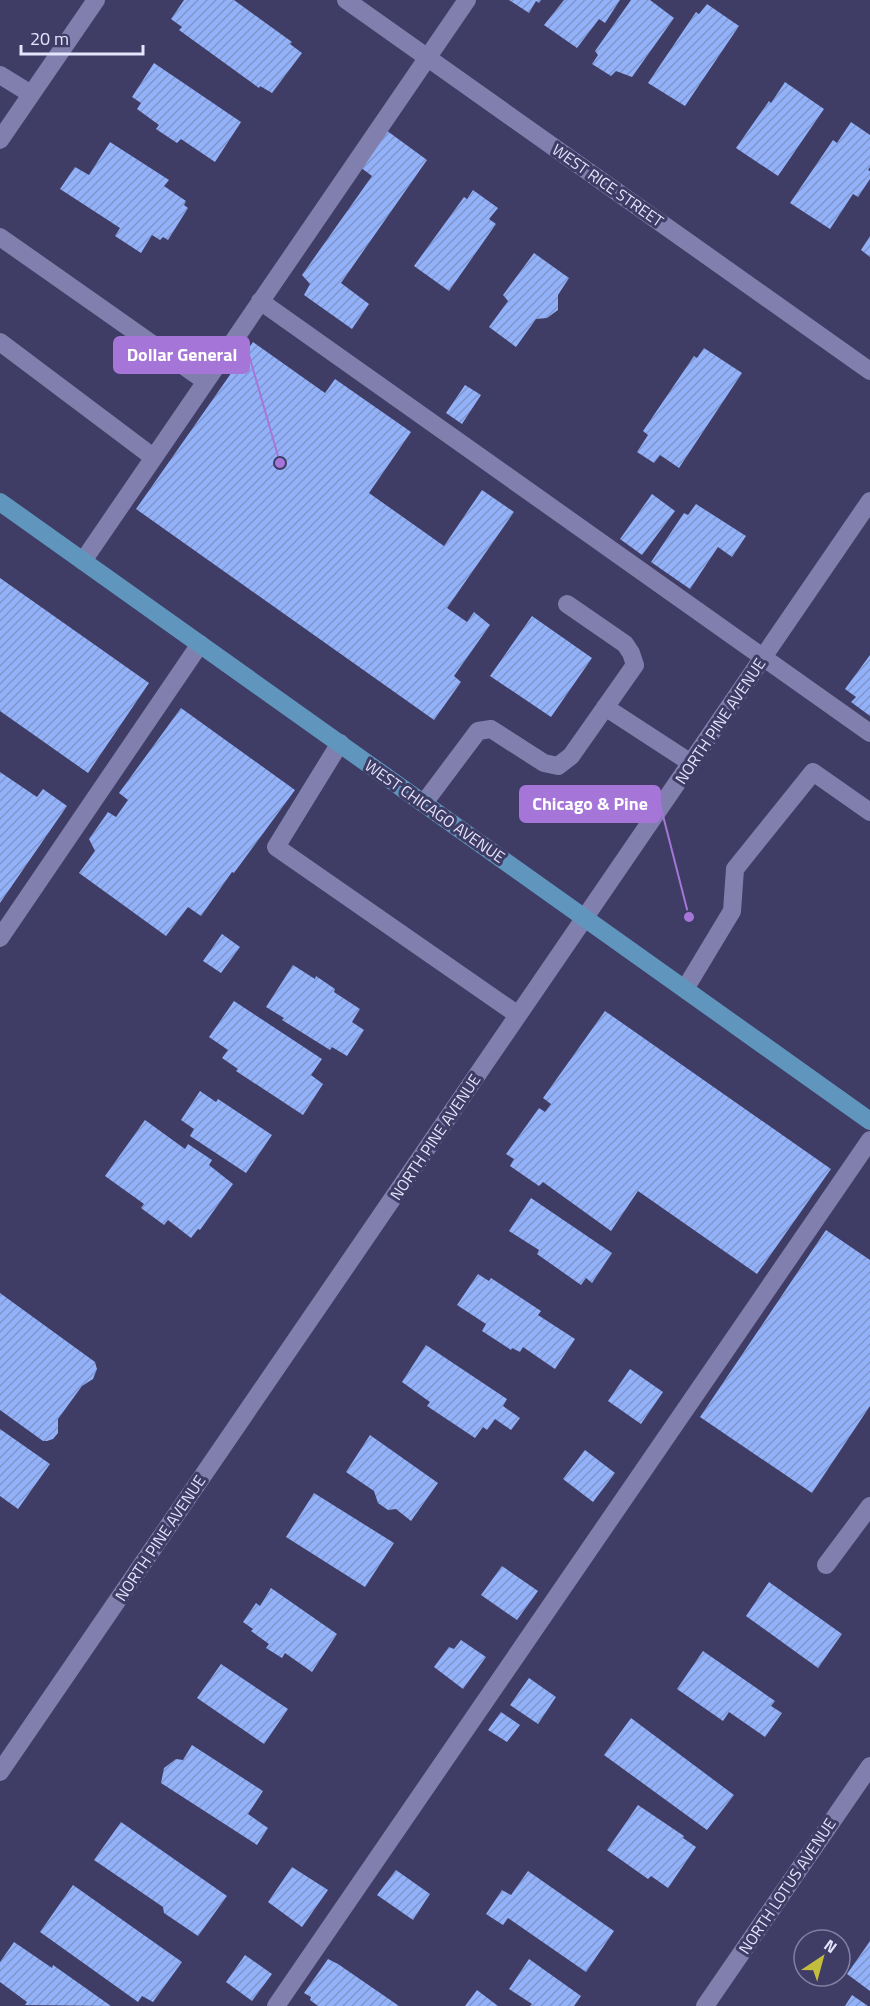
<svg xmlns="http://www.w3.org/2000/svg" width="870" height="2006" font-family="'Titillium Web',sans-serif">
  <defs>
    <pattern id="building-hatch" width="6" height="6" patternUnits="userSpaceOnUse" patternTransform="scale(1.5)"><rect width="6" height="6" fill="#93b1f8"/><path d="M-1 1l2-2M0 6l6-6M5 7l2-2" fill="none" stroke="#7f96cd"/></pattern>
  </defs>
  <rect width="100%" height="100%" fill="#3f3c65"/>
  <path fill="url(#building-hatch)" d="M184 0H234L292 42 290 44 302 53 272 93 260 86 259 88 179 30 182 27 171 19Z
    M509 0H541L539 3 536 1 529 13Z
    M564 0H620L605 23 599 19 577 48 544 25Z
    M631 0H650L674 18 632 77 616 71 611 76 592 64 598 55 595 51Z
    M707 4 739 26 685 106 648 83 696 12 699 14Z
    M154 63 241 122 215 162 181 139 177 143 156 129 159 125 137 109 141 103 132 97Z
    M785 82 824 109 778 176 736 148 769 101 771 103Z
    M851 122 870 135V167L868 170 870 171V179L858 197 853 194 830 229 790 203 833 140 837 143Z
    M386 130 427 160 341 283 369 304 352 329 304 295 310 284 302 275 372 176 360 167Z
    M110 142 169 180 164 186 186 201 184 205 188 208 168 240 163 237 160 240 152 235 141 253 115 236 120 228 60 189 75 167 89 175Z
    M473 190 498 208 489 219 496 224 449 291 414 266 464 197 467 199Z
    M870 236V257L861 250Z
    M534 253 569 278 558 295V310L547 318 536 319 516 347 489 327 508 301 503 295Z
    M253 342 325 393 335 379 411 432 369 493 444 546 482 490 514 512 447 608 467 622 474 612 490 625 454 676 461 682 434 720 136 509Z
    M704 348 742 373 679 468 660 455 654 463 637 452 648 435 643 431 694 356 697 358Z
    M465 385 481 395 462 424 446 413Z
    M652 494 675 511 642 555 620 539Z
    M696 504 746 536 732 557 718 547 690 589 651 562 684 513 688 515Z
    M0 578 149 683 88 773 0 711Z
    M532 616 592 658 551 717 490 676Z
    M870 655V716L851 702 856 697 845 689Z
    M181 708 295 790 234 873 232 872 201 916 188 907 166 936 79 873 95 851 89 839 108 812 116 817 128 800 119 793Z
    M0 772 37 797 43 789 67 806 0 903Z
    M222 934 240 947 221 973 203 961Z
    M293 965 315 979 316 976 335 989 334 992 360 1009 352 1022 364 1030 347 1056 332 1047 330 1050 282 1020 284 1018 266 1007Z
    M234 1001 322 1059 311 1075 323 1084 303 1115 236 1071 238 1069 222 1058 228 1050 209 1037Z
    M605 1011 831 1169 757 1274 638 1191 611 1231 543 1182 539 1186 510 1166 514 1159 506 1154 539 1108 545 1112 551 1104 543 1098Z
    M200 1091 216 1102 218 1099 272 1135 246 1173 190 1136 194 1129 181 1120Z
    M145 1120 185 1149 188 1144 212 1160 209 1165 233 1184 200 1230 198 1229 191 1238 168 1220 164 1225 141 1208 144 1204 105 1176Z
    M531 1198 612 1253 592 1283 586 1278 581 1285 537 1254 539 1250 509 1231Z
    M826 1230 870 1260V1406L812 1493 700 1417Z
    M478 1274 489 1281 491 1278 541 1311 538 1315 575 1339 555 1369 523 1347 520 1352 512 1348 511 1350 482 1331 486 1324 457 1305Z
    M0 1293 95 1362 97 1369 93 1379 82 1386 58 1419V1433L53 1439 47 1441H43L0 1410Z
    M426 1345 507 1399 503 1406 520 1418 511 1430 495 1419 487 1430 483 1427 475 1438 427 1406 430 1402 402 1382Z
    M630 1369 663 1392 641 1424 608 1401Z
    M0 1429 50 1464 18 1509 0 1496Z
    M370 1435 438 1483 411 1521 396 1509 388 1510 378 1503 374 1491 346 1472Z
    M585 1450 615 1473 593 1502 563 1479Z
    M314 1493 394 1543 365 1587 286 1537Z
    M502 1566 538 1591 517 1620 481 1595Z
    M769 1582 842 1634 818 1668 746 1616Z
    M271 1588 337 1634 312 1672 285 1653 282 1658 266 1648 269 1644 251 1631 253 1629 243 1622 256 1603 260 1606Z
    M461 1640 486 1657 463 1689 434 1667 449 1647 454 1649Z
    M703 1651 775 1701 771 1706 782 1713 765 1737 729 1712 723 1721 677 1689Z
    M221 1664 288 1709 264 1744 197 1698Z
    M529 1678 556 1697 538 1724 510 1705Z
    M501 1712 520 1725 507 1742 488 1730Z
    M631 1718 734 1795 707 1830 604 1755Z
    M192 1745 263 1791 248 1814 268 1828 257 1845 161 1783 164 1768 176 1759 183 1760Z
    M638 1805 684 1836 683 1838 696 1847 668 1888 651 1876 648 1879 607 1850Z
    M121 1822 227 1896 198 1936 164 1913 163 1907 94 1860Z
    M292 1867 328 1890 302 1927 268 1902Z
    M396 1870 430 1894 413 1920 377 1895Z
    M528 1871 614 1931 586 1972 508 1918 503 1925 486 1914 502 1890 511 1895Z
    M73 1885 182 1962 153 2002 142 1996 138 2002 40 1932Z
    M870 1941V1991L847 1974Z
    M14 1942 52 1968 53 1965 111 2006 25 2005 27 2002 0 1982V1962Z
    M245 1955 272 1974 252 2001 226 1982Z
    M328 1959 338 1964 399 2006H318L310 2000 311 1997 304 1993Z
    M529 1959 581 1996 574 2006H530L532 2004 509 1989Z
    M477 1990 498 2006H465Z
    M852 1995 868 2006H845Z"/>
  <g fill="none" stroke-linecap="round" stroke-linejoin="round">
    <path stroke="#817fad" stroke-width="18" d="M346 0 870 371
      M0 75 31 94
      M0 140 96 0
      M0 237 205 381
      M260 301 870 733
      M0 342 153 457
      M83 561 467 0
      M605 707 691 763
      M340 743 276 847 518 1015
      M424 803 478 731 491 729 544 763 558 766 571 756 635 665 631 653 625 644 567 604
      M0 938 200 644
      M685 989 732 911 735 869 813 772 870 812
      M826 1565 870 1506
      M0 1772 870 501
      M276 2006 870 1140
      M705 2006 870 1766"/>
    <path stroke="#6096bd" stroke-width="18" d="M0 502 870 1121"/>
  </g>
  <g text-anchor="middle" stroke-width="6" stroke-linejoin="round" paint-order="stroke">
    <g font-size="16" fill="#e4e4fd" stroke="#3f3c65">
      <text transform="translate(608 185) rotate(35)" y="6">WEST RICE STREET</text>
      <text transform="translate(720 721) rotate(-56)" y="6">NORTH PINE AVENUE</text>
      <text transform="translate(435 811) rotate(35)" y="6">WEST CHICAGO AVENUE</text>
      <text transform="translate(435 1137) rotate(-56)" y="6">NORTH PINE AVENUE</text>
      <text transform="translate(160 1538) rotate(-56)" y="6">NORTH PINE AVENUE</text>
      <text transform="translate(787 1886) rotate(-56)" y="6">NORTH LOTUS AVENUE</text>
    </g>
  </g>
  <path fill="none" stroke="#a576d8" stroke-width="2" d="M280 463L249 355M689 917L660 804"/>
  <g fill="#a576d8" stroke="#3f3c65" stroke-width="2">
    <circle cx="280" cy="463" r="6"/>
    <circle cx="689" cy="917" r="6"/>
  </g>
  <g fill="#a576d8" stroke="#a576d8" stroke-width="2">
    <rect x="114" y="337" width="135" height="36" rx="6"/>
    <rect x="520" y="786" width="140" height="36" rx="6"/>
  </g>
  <g font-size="18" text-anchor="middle" font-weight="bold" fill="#fff">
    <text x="182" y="361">Dollar General</text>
    <text x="590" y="810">Chicago &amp; Pine</text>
  </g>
  <g transform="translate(822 1958) rotate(36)"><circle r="28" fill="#3f3c65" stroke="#817fa2" stroke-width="1.5"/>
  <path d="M0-4.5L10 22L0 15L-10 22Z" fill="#c3bd3e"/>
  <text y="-9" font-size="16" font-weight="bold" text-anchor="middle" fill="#e4e4fd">N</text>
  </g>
  <path d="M21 45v9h122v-9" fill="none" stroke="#e4e4fd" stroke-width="3"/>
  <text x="30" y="45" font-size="18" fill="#e4e4fd" stroke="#3f3c65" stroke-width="4.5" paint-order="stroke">20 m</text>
</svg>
